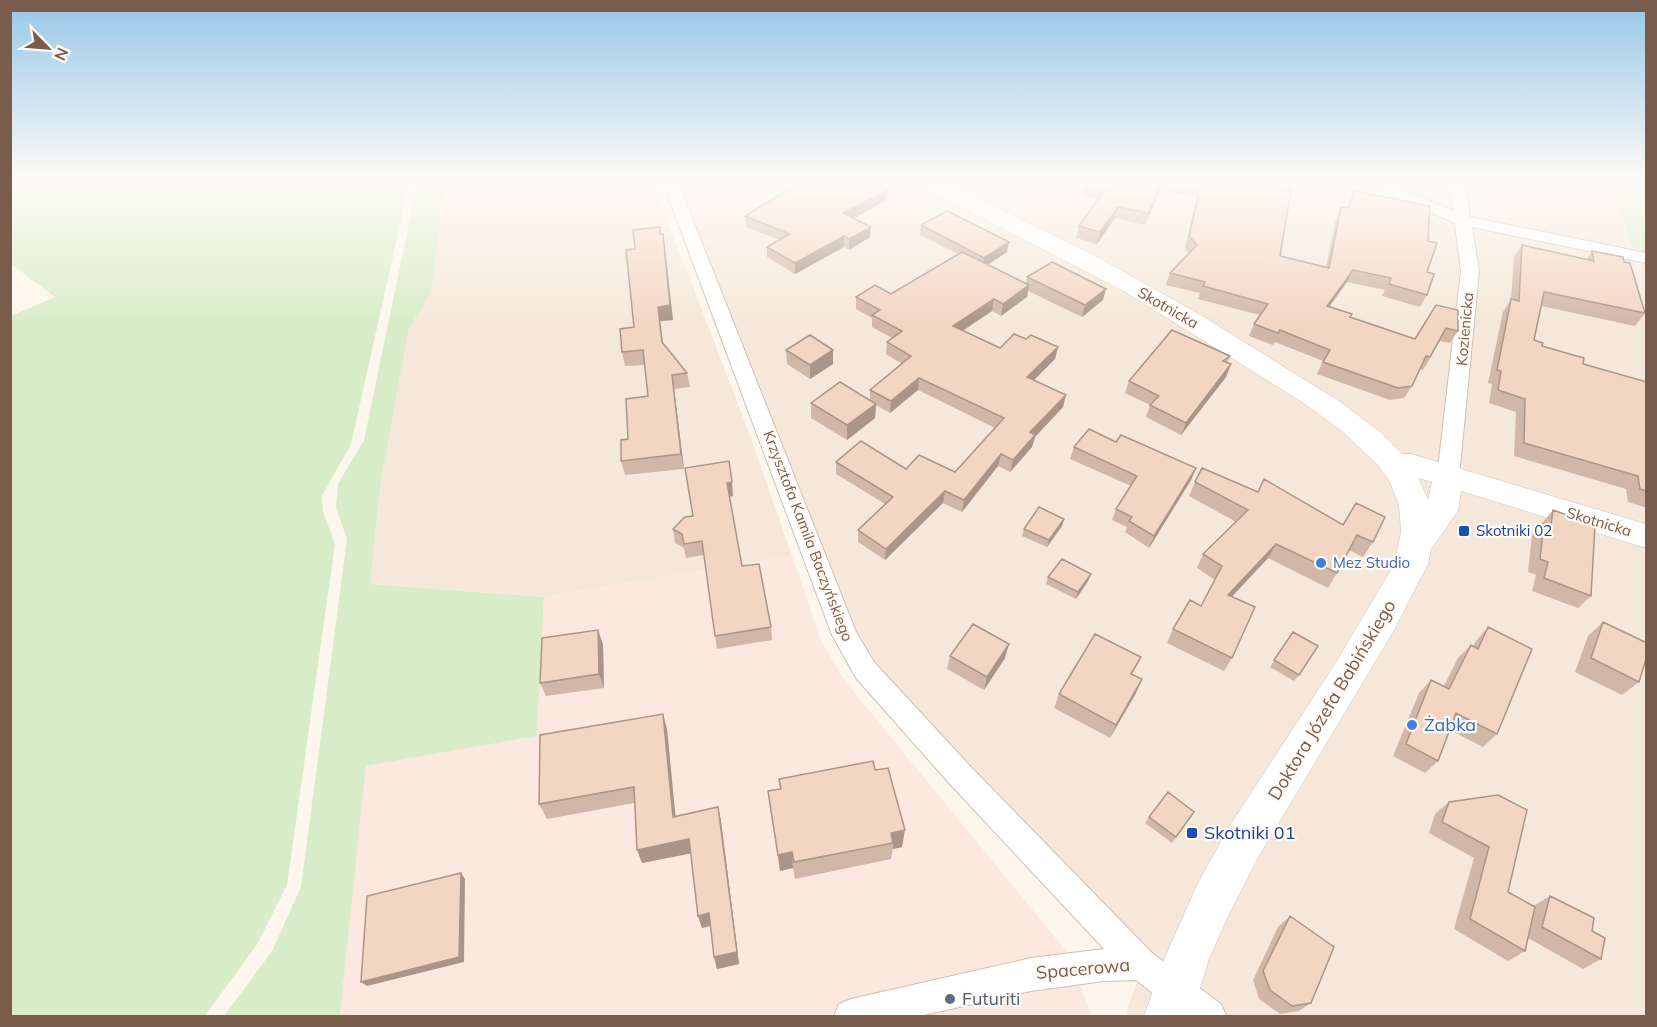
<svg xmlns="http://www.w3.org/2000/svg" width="1657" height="1027" font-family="Mulish,sans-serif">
  <rect width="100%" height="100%" fill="#fdf6ec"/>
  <path fill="#f5e8da" d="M456 180H652L749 433 792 556 544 597 370 584 381 481 409 328 431 293 444 191Z
    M673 180H1379L1432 202 1433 180H1612L1632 248 1646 251V1016H1125L1147 955 872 669 849 629Z"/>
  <path fill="#fde8e0" d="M792 556 821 641 845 681 1067 952 1092 1016H340L366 766 537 736 544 597Z"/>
  <path fill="#d8ecc9" d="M11 180H410L351 444 322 496 323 512 335 544 287 885 258 943 205 1016H11V316L55 297 11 264Z
    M418 180H456L444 191 431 293 409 328 381 481 370 584 544 597 537 736 366 766 340 1016H224L272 951 301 887 347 539 336 508 338 484 364 440Z
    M1386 180H1433V202L1386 183Z
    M1612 180H1646V251L1632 248Z"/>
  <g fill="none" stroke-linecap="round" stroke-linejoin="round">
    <defs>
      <path id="street" d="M662 180H677L856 632 874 662 969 765 1152 953 1221 1004 1226 1016H1182L1136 980 1104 981 1031 991 919 1016H834L839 1004 851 999 1031 958 1104 949 949 783 856 678 832 635Z
        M1358 180H1378L1454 211 1449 180H1464L1470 217 1646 253V263L1472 227 1479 271 1459 477 1456 482 1448 485 1440 482 1437 477 1461 271 1455 223Z"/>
      <path id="secondary" d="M914 180H941L1101 259 1204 317 1342 403 1381 433 1402 454H1411L1646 524V548L1461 491 1458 511 1431 549 1428 564 1394 630 1259 856 1229 914 1209 959 1191 1016H1144L1165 957 1198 883 1229 827 1335 664 1395 563 1401 531 1399 505 1389 480 1377 464 1342 431 1302 402 1127 293 918 184ZM1418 478 1432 482 1428 500 1427 497Z"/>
    </defs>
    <use href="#street" stroke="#d1beb0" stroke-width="2"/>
    <use href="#secondary" stroke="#d6c0b0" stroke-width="1"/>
    <use href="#street" fill="#fff" fill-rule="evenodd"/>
    <use href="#secondary" fill="#fff" fill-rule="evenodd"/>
  </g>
  <path fill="#d1b7a8" d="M1086 180H1243L1280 256 1326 267 1336 219 1341 207 1348 208 1355 191 1427 272V295L1420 307 1382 296 1385 290 1347 282 1329 307 1350 317 1415 339 1436 305 1458 331 1450 343 1440 341 1423 370 1420 369 1412 386 1404 398 1390 400 1317 374 1323 361 1275 342 1273 345 1249 336 1254 324 1260 315 1198 299 1200 293 1166 285 1170 273 1189 253 1185 248 1197 197 1160 190 1145 225 1115 218 1097 244 1076 238 1079 226 1098 199 1081 196 1084 184Z
    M888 190 887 200 853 218 871 227 870 237 849 250 844 247 795 274 767 257V247L779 240 746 227 745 216Z
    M921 225 1007 252 987 265 1026 284 1027 277 1103 300 1082 317 1028 291 1027 297 1001 316 992 311 963 331 1000 348 1026 339 1058 347 1055 359 1034 380 1063 407 1035 437 1032 447 1010 472 998 466 962 512 943 503 885 560 858 542V530L885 504 836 474V462L906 469 955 472 995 428 918 390 890 413 876 405 875 418 847 440 811 418V403L870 400V390L902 364 886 354 887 342 892 338 872 327V318L856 309V297L891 294 958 254 920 235Z
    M660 227 661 234H663L665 248 673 320 660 321 663 343 687 373 690 387 674 389 684 469 625 475 621 461 628 439 648 396 645 365 625 366 622 352 634 327 635 249Z
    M1522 245 1587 259 1592 251 1624 262 1645 313 1635 326 1541 306 1534 340 1542 346 1583 364 1647 382V508L1628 502 1626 489 1514 456 1516 412 1489 403 1492 384 1488 383 1503 312 1511 299 1514 257Z
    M786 350H833V364L810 379 787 364Z
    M1230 356 1227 363 1231 364 1226 377 1181 435 1146 417 1150 405 1125 393 1129 381Z
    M1116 442 1196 468 1191 480 1149 548 1125 532 1127 527 1112 520 1116 509 1131 486 1070 459 1074 447Z
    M685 468 733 496 729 497 742 566 771 627 772 640 717 649 704 555 686 558 684 548 675 543 673 529 693 516Z
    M1195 482 1258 492 1343 524 1356 503 1373 542 1363 557 1349 550 1337 573 1328 588 1268 558 1232 597V658L1224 671 1167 643 1173 629 1201 606 1215 580 1197 568 1203 554 1236 522 1189 496Z
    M1553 510 1591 596 1578 608 1532 591 1536 575 1528 572 1532 535Z
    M1064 519 1062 526 1047 547 1022 536 1024 529Z
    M1091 574 1088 581 1076 599 1046 584 1048 577Z
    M1603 622 1639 682 1622 695 1575 672 1588 636Z
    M1488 627 1497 734 1483 747 1450 730 1438 761 1425 773 1393 756 1419 693 1431 680 1444 686 1458 658 1471 645 1473 646 1476 641Z
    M1293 632 1299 675 1294 681 1270 667Z
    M603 644 604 688 546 696 540 683Z
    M950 656 1005 658 984 690 947 669Z
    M1134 671 1132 674 1142 679 1136 693 1110 738 1054 708 1059 694Z
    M667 729 675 816 718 807 721 821 739 964 717 969 711 926 702 928 698 916 691 853 642 863 634 803 547 819 539 804Z
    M875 770 902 847 893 849 891 859 795 879 793 868 780 871 770 809 768 791 780 789 779 779Z
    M1498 795 1508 892 1533 906 1550 896 1592 931 1601 959 1583 969 1528 938 1525 951 1508 961 1454 929 1474 858 1429 833 1435 814 1449 802Z
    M1194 812 1172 843 1145 823 1149 817Z
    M1290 916 1311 1003 1299 1011 1280 1014 1259 999 1253 980 1278 927Z"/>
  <path fill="#aa9588" d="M1163 180 1160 190 1145 225 1149 213Z
    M888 190 887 200 843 224V213Z
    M1118 207 1115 218 1097 244 1100 232Z
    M871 227 870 237 849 250V239Z
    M663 234 673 320 660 321 665 357 658 307Z
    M844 236V247L795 274V263Z
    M1009 242 1007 252 983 268 984 258Z
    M1353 270 1347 282 1321 318 1327 306Z
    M1029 285 1027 297 1001 316 1003 304Z
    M1106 289 1103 300 1082 317 1085 305Z
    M994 299 992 311 951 338 953 326Z
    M1058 347 1055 359 1025 389 1027 377Z
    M833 350V364L810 379V365Z
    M1231 364 1226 377 1181 435 1186 423Z
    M672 375 674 389 684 469 681 454Z
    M919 378 918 390 890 413 891 401Z
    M1066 395 1063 407 1035 437 1032 447 1010 472 1013 460 1030 432Z
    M876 404 875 418 847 440V425Z
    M1001 454 998 466 962 512 964 500Z
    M1196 468 1191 480 1149 548 1154 536Z
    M732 482 733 496 728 497 727 483Z
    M945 491 943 503 885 560 886 549Z
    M1064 519 1062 526 1047 547 1049 540Z
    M1276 544 1268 558 1220 609 1228 595Z
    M1091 574 1088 581 1076 599 1078 592Z
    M598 630 603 644 604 688 599 674Z
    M1009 644 1005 658 984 690 987 677Z
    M1142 679 1136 693 1110 738 1116 725Z
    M663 714 667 729 677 831 673 817Z
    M718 807 721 821 739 964 717 969 714 957Z
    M905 830 902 847 893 849V843L891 833Z
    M689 839 693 853 642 863 637 850Z
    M792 852 793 868 780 871 778 855Z
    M461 873 465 879 464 962 367 986 361 982Z
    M709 913 713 925 702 928 698 916Z"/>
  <path fill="#f3d5c3" stroke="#aa9588" stroke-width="1.5" d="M804 180H855L888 190 843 213 871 227 849 239 844 236 795 263 767 247 790 234 745 216Z
    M1086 180H1163L1149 213 1118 207 1100 232 1079 226 1105 189 1084 184Z
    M1170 180H1243L1291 190 1280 256 1329 268 1341 207 1348 208 1355 191 1430 206 1428 241 1437 243 1427 272 1434 274 1427 295 1389 284 1391 278 1353 270 1327 306 1352 314 1350 317 1415 339 1436 305 1458 310V331L1446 328 1430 357 1426 356 1412 386 1398 388 1323 362 1330 350 1280 330 1278 333 1254 324 1268 304 1203 286 1205 282 1170 273 1197 245 1189 236 1201 185Z
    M947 211 1009 242 984 258 921 225Z
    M660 227V234H663L670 305 658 307 662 342 687 373 672 375 681 454 621 461V440L628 439 626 399 648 396 643 350 622 352 620 329 634 327 626 250 635 249 633 230Z
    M1522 245 1594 261 1592 251 1623 257 1624 262 1630 263 1645 313 1544 292 1534 340 1543 343 1542 346 1584 358 1583 364 1647 382V491L1640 489 1638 476 1524 443 1525 399 1498 390 1501 371 1497 370 1511 299 1519 301Z
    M962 252 1029 285 1003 304 994 299 953 326 1000 348 1014 334 1026 339 1031 335 1058 347 1027 377 1066 395 1030 432 1035 435 1013 460 1001 454 964 500 945 491 886 549 858 530 893 497 836 462 861 441 906 469 919 455 955 472 1004 418 919 378 891 401 870 390 911 356 887 342 902 331 872 315 880 310 856 297 875 285 891 294Z
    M1052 262 1106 289 1085 305 1027 277Z
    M1172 330 1230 356 1223 361 1231 364 1186 423 1150 405 1159 396 1129 381Z
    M810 335 833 350 810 365 786 350Z
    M840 382 876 404 847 425 811 403Z
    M1089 429 1116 442 1121 435 1196 468 1154 536 1129 521 1132 517 1116 509 1137 476 1074 447Z
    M729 461 732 482 727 483 742 566 759 564 771 627 715 636 702 541 684 544 682 534 673 529 685 517 693 516 685 468Z
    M1202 468 1258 492 1264 479 1343 525 1356 503 1385 517 1373 542 1357 535 1337 573 1276 544 1228 595 1255 607 1232 658 1173 629 1190 600 1201 606 1222 566 1203 554 1248 510 1195 482Z
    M1039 507 1064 519 1049 540 1024 529Z
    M1553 510 1595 525 1591 596 1544 578 1548 562 1540 559 1544 523 1551 525Z
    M1062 559 1091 574 1078 592 1048 577Z
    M1603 622 1647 643V656L1639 682 1591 658Z
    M973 624 1009 644 987 677 950 656Z
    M1488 627 1532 649 1497 734 1456 713 1438 761 1406 744 1431 680 1449 689 1471 645 1478 649Z
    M598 630 599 674 540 683 542 638Z
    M1293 632 1318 646 1299 675 1274 660Z
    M1095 634 1141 657 1131 674 1142 679 1116 725 1059 694Z
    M663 714 673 817 718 807 737 952 714 957 709 913 698 916 689 839 637 850 634 787 539 804 540 735Z
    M873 761 875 770 888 768 905 830 891 833 893 843 794 862 792 852 778 855 768 791 781 789 779 779Z
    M1168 792 1194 812 1176 837 1149 817Z
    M1498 795 1527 810 1508 892 1535 907 1525 951 1470 919 1489 847 1442 822 1449 802Z
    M461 873 459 957 361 982 367 896Z
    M1550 896 1594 918 1592 931 1605 938 1601 959 1542 927Z
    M1290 916 1334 947 1311 1003 1292 1006 1270 990 1263 971Z"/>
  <linearGradient id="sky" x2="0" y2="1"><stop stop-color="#97c7e8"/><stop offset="0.56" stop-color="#fefbf6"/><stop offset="1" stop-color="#fefbf6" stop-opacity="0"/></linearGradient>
  <rect width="1657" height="324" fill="url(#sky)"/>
  <g fill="#1a4fb4" stroke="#fffaf3" stroke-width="2">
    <rect x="1458" y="525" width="12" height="12" rx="3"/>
    <rect x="1186" y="827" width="12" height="12" rx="3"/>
  </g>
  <g fill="#3f7fe0" stroke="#fffaf3" stroke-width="2">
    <circle cx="1321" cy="563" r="6"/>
    <circle cx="1412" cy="725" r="6"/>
  </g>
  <circle fill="#5c6f8a" stroke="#fffaf3" stroke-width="2" cx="950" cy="999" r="6"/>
  <g text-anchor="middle" stroke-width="4.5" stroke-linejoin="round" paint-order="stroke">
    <g font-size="15" fill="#7a5c4d" stroke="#fffaf3">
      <text transform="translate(1168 308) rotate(30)" y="5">Skotnicka</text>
      <text transform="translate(1465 329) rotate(-85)" y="5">Kozienicka</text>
      <text transform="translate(1599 522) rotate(17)" y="5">Skotnicka</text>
      <text transform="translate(808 536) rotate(69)" y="5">Krzysztofa Kamila Baczyńskiego</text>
    </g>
    <g font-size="15" fill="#164399" stroke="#fffaf3" text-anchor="start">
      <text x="1476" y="536">Skotniki 02</text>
    </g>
    <g font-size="15" fill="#366cbe" stroke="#fffaf3" text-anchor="start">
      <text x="1333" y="568">Mez Studio</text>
    </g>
    <g font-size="18" fill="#7a5c4d" stroke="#fffaf3">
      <text transform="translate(1332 700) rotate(-59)" y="6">Doktora Józefa Babińskiego</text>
      <text transform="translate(1083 969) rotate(-5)" y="6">Spacerowa</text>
    </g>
    <g font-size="18" fill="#366cbe" stroke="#fffaf3" text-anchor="start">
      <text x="1424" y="731">Żabka</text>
    </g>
    <g font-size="18" fill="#164399" stroke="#fffaf3" text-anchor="start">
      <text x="1204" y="839">Skotniki 01</text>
    </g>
    <g font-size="18" fill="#4e5e75" stroke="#fffaf3" text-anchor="start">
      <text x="962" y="1005">Futuriti</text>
    </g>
  </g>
  <rect width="1657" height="1027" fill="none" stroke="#7a5c4d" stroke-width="24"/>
  <g transform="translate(48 48) rotate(115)" stroke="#fffaf3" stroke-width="4.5" paint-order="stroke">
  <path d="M0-4.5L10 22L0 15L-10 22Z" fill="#7a5c4d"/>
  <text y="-9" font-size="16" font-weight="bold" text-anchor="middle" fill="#7a5c4d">N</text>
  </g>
</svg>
